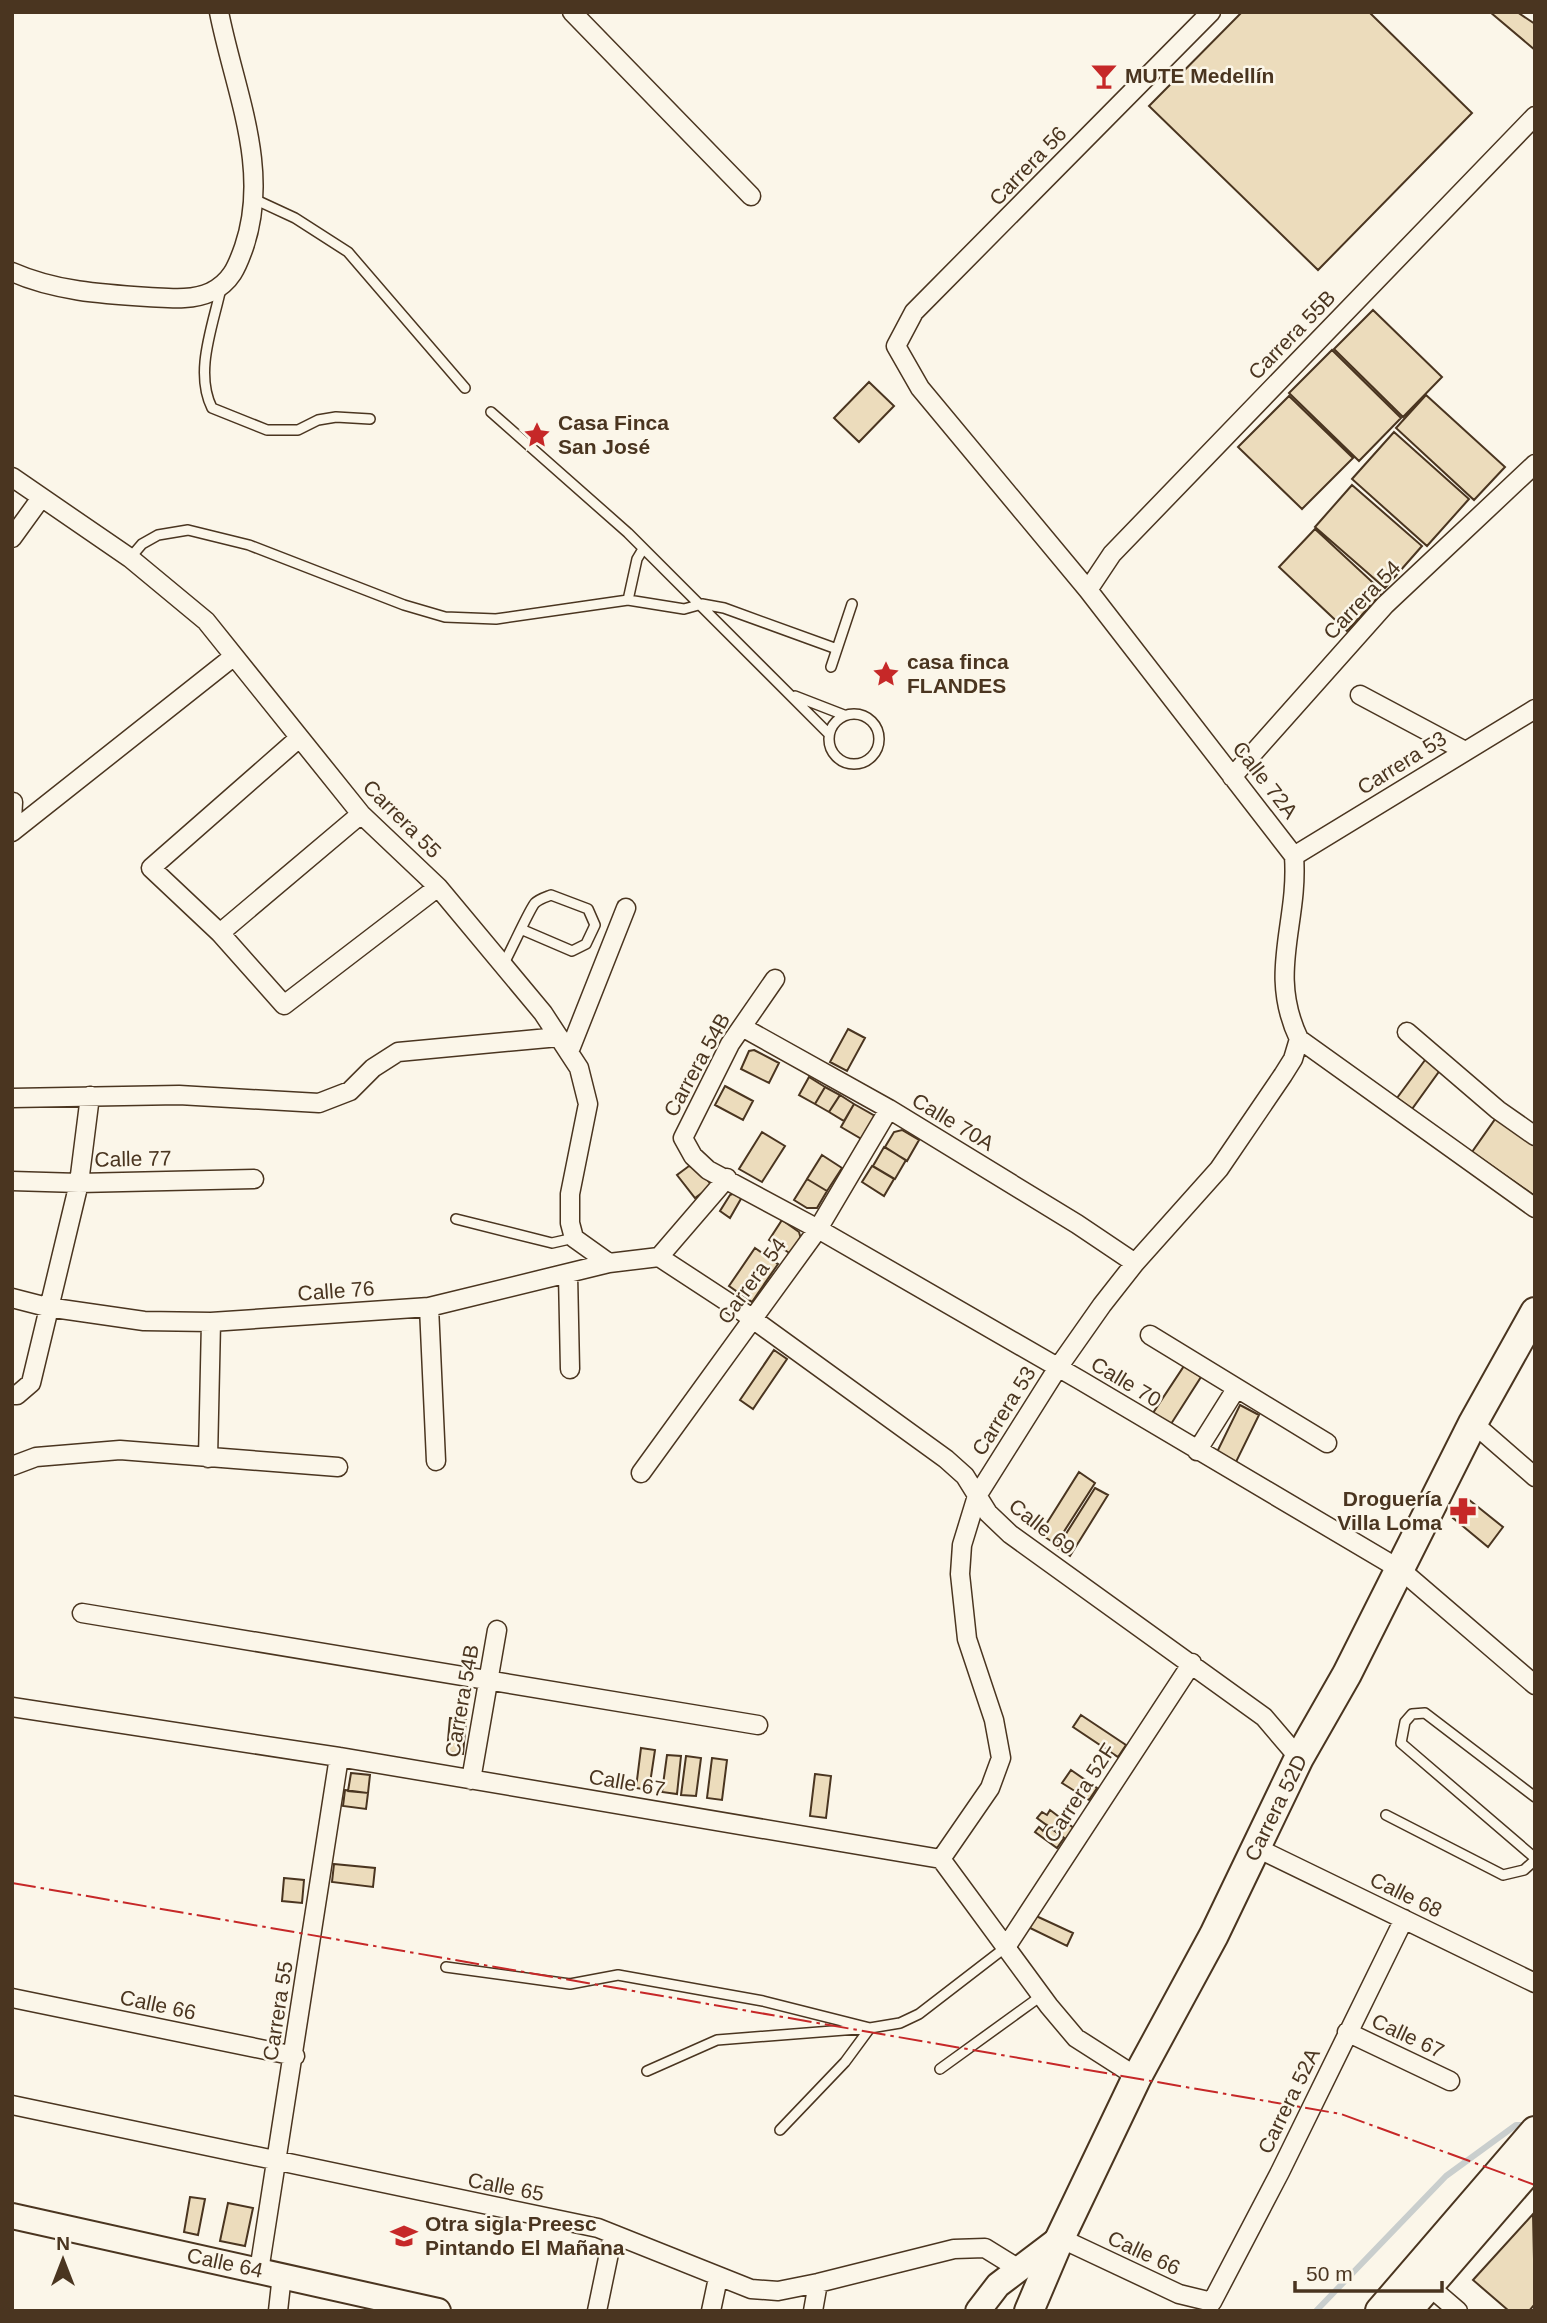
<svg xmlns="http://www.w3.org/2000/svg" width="1547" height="2323" font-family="Helvetica,sans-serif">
  <rect width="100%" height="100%" fill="#fbf6e9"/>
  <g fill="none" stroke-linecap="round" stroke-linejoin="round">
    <path stroke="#c9cecd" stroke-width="6" d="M1316 2311 1446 2176 1516 2125H1527"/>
  </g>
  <path fill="#ecdcbc" stroke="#4a3520" stroke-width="2" d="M1242 12H1369L1472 113 1318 270 1149 106Z
    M1490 12H1517L1535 24V50Z
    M1373 310 1442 377 1403 417 1334 349Z
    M1332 350 1401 418 1359 461 1289 393Z
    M869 382 894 406 859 442 834 418Z
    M1426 395 1505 467 1474 500 1396 428Z
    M1289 396 1353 458 1302 509 1238 447Z
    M1394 432 1469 499 1427 546 1352 479Z
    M1352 485 1422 546 1385 588 1315 527Z
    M1315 529 1383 592 1347 631 1279 567Z
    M848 1029 865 1038 847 1071 830 1062Z
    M754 1050 779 1063 769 1083 741 1069 749 1051Z
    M1428 1056 1443 1066 1412 1109 1397 1098Z
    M809 1077 825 1087 815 1104 799 1095Z
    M725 1086 753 1101 743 1120 715 1105Z
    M825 1087 840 1095 829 1112 815 1104Z
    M840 1095 854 1104 844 1121 829 1112Z
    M854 1104 875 1116 865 1141 841 1127Z
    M1498 1115 1535 1141V1196L1472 1152Z
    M902 1130 919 1140 907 1161 885 1147 894 1132Z
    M762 1132 785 1146 762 1182 739 1169Z
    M884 1147 906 1160 895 1179 873 1166Z
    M822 1155 842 1168 827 1191 807 1179Z
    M689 1166 698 1169 710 1183V1187L695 1198 677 1175Z
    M872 1166 894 1179 884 1196 862 1182Z
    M807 1179 827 1191 817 1208H807L794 1200Z
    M735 1193 742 1197 730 1218 720 1211 730 1195Z
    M782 1220 799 1232 801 1239 791 1254 769 1240Z
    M755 1248 778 1264 752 1302 729 1286Z
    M774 1350 787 1359 753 1409 740 1400Z
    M1184 1366 1201 1377 1171 1424 1153 1413Z
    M1240 1405 1259 1415 1236 1462 1217 1452Z
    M1079 1472 1095 1483 1056 1544 1040 1534Z
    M1095 1488 1108 1495 1070 1556 1057 1548Z
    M1468 1499 1503 1527 1488 1547 1453 1518Z
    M1081 1715 1126 1745 1118 1757 1073 1727Z
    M450 1718 466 1720 463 1754 447 1752Z
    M641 1748 655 1750 649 1790 636 1788Z
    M667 1755 681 1756 677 1794 662 1792Z
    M686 1756 701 1758 696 1796 681 1795Z
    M712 1758 727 1760 722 1800 707 1798Z
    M1071 1770 1097 1788 1089 1800 1062 1783Z
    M351 1773 370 1775 368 1793 348 1791Z
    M815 1774 831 1776 826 1818 810 1816Z
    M345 1790 368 1793 366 1809 343 1806Z
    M1050 1810 1075 1829 1067 1840 1037 1818 1042 1812 1047 1815Z
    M1047 1825 1064 1838 1057 1848 1035 1832 1039 1827 1043 1831Z
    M334 1864 375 1868 373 1887 332 1882Z
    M284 1878 304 1880 302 1903 282 1901Z
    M1034 1915 1073 1933 1067 1946 1028 1927Z
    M190 2197 205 2199 198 2235 184 2232Z
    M228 2203 253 2208 245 2246 220 2241Z
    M1533 2214 1535 2304 1529 2311H1509L1473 2280Z"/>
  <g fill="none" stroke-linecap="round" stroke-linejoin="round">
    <defs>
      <path id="lane" d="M254 199 295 218 348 252 465 388
        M221 288C213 326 194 372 212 408L267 430H298L318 420 336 417 370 419
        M491 412 628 533 829 734
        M130 558 142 544 158 535 188 530 249 545 404 605 445 617 496 619 628 600 684 609 702 604 724 608 837 649 852 604
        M628 600 637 559 643 549
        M831 667 837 649
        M795 696 844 715
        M829 739a25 25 0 1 1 50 0a25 25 0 1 1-50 0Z
        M503 965C510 953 530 908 535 903 539 899 546 897 551 895L588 909 595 925 586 944 572 951 523 930
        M456 1219 552 1243 574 1238
        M1535 1797 1425 1713 1412 1714 1405 1722 1401 1743 1535 1858
        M1386 1815 1503 1875 1524 1870 1535 1860
        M446 1967 570 1984 618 1975 763 2001 870 2028 845 2062 780 2130
        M940 2069 1041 1996
        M647 2071 717 2040 870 2028 900 2023 919 2014 1006 1947"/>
      <path id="street" d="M572 12 751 196
        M1211 12 914 312 896 346 920 388 1088 590 1294 856C1299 924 1267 972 1299 1039L1535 1208
        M12 272C55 291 101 294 148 297 169 298 191 301 211 292 231 282 237 267 244 247 271 168 234 89 219 12
        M12 477 130 558 206 621 361 814 438 887 543 1013 579 1068 588 1104 570 1194V1223L574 1238 609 1263
        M12 538 41 498
        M1088 590 1112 554 1535 116
        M1360 695 1465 751
        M298 739 151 868 220 933 284 1005 438 887
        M1232 777 1385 605 1535 464
        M12 821 13 802
        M12 832 233 657
        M1294 856 1535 709
        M220 933 361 814
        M775 979 730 1044 683 1138 693 1156 708 1170 818 1229 1080 1380 1401 1570 1535 1685
        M742 1027 889 1109 1077 1224 1135 1263
        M1407 1032 1498 1110 1535 1136
        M569 1052 626 908
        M12 1098 179 1095 319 1103 350 1091 373 1068 398 1052 559 1037
        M12 1181 79 1183 254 1179
        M659 1257 743 1312 946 1459 965 1476 988 1513 1010 1534 1264 1717 1299 1758
        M659 1257 727 1178
        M568 1274 570 1369
        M12 1298 47 1307 144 1321 211 1322 429 1307 609 1263 659 1257
        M429 1307 436 1461
        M1150 1335 1327 1443
        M12 1395H17L31 1383 79 1183 90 1096
        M1473 1423 1535 1477
        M1197 1451 1236 1389
        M208 1458 211 1322
        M12 1466 36 1457 120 1450 338 1467
        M641 1473 818 1229 889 1109
        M82 1613 758 1725
        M12 1707 339 1757 941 1859 1049 2006 1076 2038 1137 2077
        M471 1780 497 1630
        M1257 1848 1535 1983
        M941 1859 990 1788 1001 1758 994 1720 967 1639 960 1574 962 1545 977 1496 1057 1369 1102 1305 1135 1263 1219 1169 1283 1075 1293 1059 1299 1039
        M1006 1947 1192 1663
        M12 1998 295 2056
        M1347 2032 1450 2081
        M12 2105 598 2228 751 2289 778 2291 818 2283 954 2249 985 2248 1019 2269
        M1060 2238 1179 2294 1212 2302 1280 2172 1404 1919
        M259 2271 339 1757
        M1430 2287 1458 2311
        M278 2311 282 2275
        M597 2311 613 2234
        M711 2311 718 2278
        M813 2311 818 2283"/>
      <path id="secondary" d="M12 2216 438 2311
        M978 2311 998 2285 1060 2238"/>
      <path id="primary" d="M1029 2311 1060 2238 1137 2077 1214 1935 1299 1758 1347 1674 1473 1423 1535 1312
        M1380 2311 1535 2131
        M1407 2311 1535 2163"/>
    </defs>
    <use href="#lane" stroke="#4a3520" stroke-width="12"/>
    <use href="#street" stroke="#4a3520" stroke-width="21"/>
    <use href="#secondary" stroke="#4a3520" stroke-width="28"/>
    <use href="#primary" stroke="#4a3520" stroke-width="32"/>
    <use href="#lane" stroke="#fbf6e9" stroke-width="9"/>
    <use href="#street" stroke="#fbf6e9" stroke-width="18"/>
    <use href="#secondary" stroke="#fbf6e9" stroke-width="24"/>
    <use href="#primary" stroke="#fbf6e9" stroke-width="28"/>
    <path stroke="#c62828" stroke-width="2" stroke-dasharray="24 5 3.5 5" stroke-linecap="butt" d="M12 1883 1341 2114 1535 2185"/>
  </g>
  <defs>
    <symbol id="bar-bare" viewBox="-9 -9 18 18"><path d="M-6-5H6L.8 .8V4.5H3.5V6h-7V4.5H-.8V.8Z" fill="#c62828" stroke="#fbf6e9" stroke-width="2.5" paint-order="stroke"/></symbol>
    <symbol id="sight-bare" viewBox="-9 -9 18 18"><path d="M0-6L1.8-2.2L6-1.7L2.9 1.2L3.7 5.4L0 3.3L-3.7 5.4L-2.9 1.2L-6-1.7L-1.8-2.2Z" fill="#c62828" stroke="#fbf6e9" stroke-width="2.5" paint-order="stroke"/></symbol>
    <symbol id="pharmacy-bare" viewBox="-9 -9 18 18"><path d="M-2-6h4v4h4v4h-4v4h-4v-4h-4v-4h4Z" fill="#c62828" stroke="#fbf6e9" stroke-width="2.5" paint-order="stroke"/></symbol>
    <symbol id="school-bare" viewBox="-9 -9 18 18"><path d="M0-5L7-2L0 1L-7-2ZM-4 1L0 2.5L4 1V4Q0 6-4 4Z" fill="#c62828" stroke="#fbf6e9" stroke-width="2.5" paint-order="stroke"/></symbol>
  </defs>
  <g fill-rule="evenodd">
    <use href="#bar-bare" x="1085" y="57" width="38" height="38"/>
    <use href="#sight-bare" x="518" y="416" width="38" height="38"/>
    <use href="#sight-bare" x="867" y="655" width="38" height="38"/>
    <use href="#pharmacy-bare" x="1444" y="1492" width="38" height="38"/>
    <use href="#school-bare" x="385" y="2217" width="38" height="38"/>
  </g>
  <g text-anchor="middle" stroke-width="5" stroke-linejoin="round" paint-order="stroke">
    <g font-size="21" font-weight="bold" fill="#4a3520" stroke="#fbf6e9" text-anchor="start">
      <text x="1125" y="83">MUTE Medellín</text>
      <text x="558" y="430">Casa Finca<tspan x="558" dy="24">San José</tspan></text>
      <text x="907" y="669">casa finca<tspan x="907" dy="24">FLANDES</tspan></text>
      <text x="1442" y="1506" text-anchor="end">Droguería<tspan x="1442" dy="24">Villa Loma</tspan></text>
      <text x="425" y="2231">Otra sigla Preesc<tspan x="425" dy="24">Pintando El Mañana</tspan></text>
    </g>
    <g font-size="21" fill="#4a3520" stroke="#fbf6e9">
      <text transform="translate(1028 166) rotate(-46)" y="7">Carrera 56</text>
      <text transform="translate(1292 335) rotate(-46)" y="7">Carrera 55B</text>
      <text transform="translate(1362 600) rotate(-46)" y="7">Carrera 54</text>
      <text transform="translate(1402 763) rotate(-32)" y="7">Carrera 53</text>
      <text transform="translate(1265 780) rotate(52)" y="7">Calle 72A</text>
      <text transform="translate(402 819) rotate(45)" y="7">Carrera 55</text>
      <text transform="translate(697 1065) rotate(-61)" y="7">Carrera 54B</text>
      <text transform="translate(953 1122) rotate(31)" y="7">Calle 70A</text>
      <text transform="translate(133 1159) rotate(-1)" y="7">Calle 77</text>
      <text transform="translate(752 1281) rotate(-54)" y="7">Carrera 54</text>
      <text transform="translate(336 1291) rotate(-4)" y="7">Calle 76</text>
      <text transform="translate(1126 1382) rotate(31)" y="7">Calle 70</text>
      <text transform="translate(1004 1411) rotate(-58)" y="7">Carrera 53</text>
      <text transform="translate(1042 1527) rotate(38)" y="7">Calle 69</text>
      <text transform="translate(462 1701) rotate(-80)" y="7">Carrera 54B</text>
      <text transform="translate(627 1783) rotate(10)" y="7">Calle 67</text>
      <text transform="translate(1080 1793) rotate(-57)" y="7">Carrera 52F</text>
      <text transform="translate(1276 1808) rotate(-64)" y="7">Carrera 52D</text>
      <text transform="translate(1406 1895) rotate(26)" y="7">Calle 68</text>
      <text transform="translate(158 2005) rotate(12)" y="7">Calle 66</text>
      <text transform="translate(278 2011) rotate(-81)" y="7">Carrera 55</text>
      <text transform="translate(1408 2036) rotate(25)" y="7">Calle 67</text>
      <text transform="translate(1289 2101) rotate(-64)" y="7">Carrera 52A</text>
      <text transform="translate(506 2187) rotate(11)" y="7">Calle 65</text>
      <text transform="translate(1144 2253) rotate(25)" y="7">Calle 66</text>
      <text transform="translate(225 2263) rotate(12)" y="7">Calle 64</text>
    </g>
  </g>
  <rect width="1547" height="2323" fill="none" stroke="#4a3520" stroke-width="28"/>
  <g transform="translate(63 2260)" stroke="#fbf6e9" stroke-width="5" paint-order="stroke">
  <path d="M0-5L12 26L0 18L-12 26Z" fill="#4a3520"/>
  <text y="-10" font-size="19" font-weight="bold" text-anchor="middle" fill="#4a3520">N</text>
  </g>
  <path d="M1295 2281v10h147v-10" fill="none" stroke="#4a3520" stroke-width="3.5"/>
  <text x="1306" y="2281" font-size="21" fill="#4a3520" stroke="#fbf6e9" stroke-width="5" paint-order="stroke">50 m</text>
</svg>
